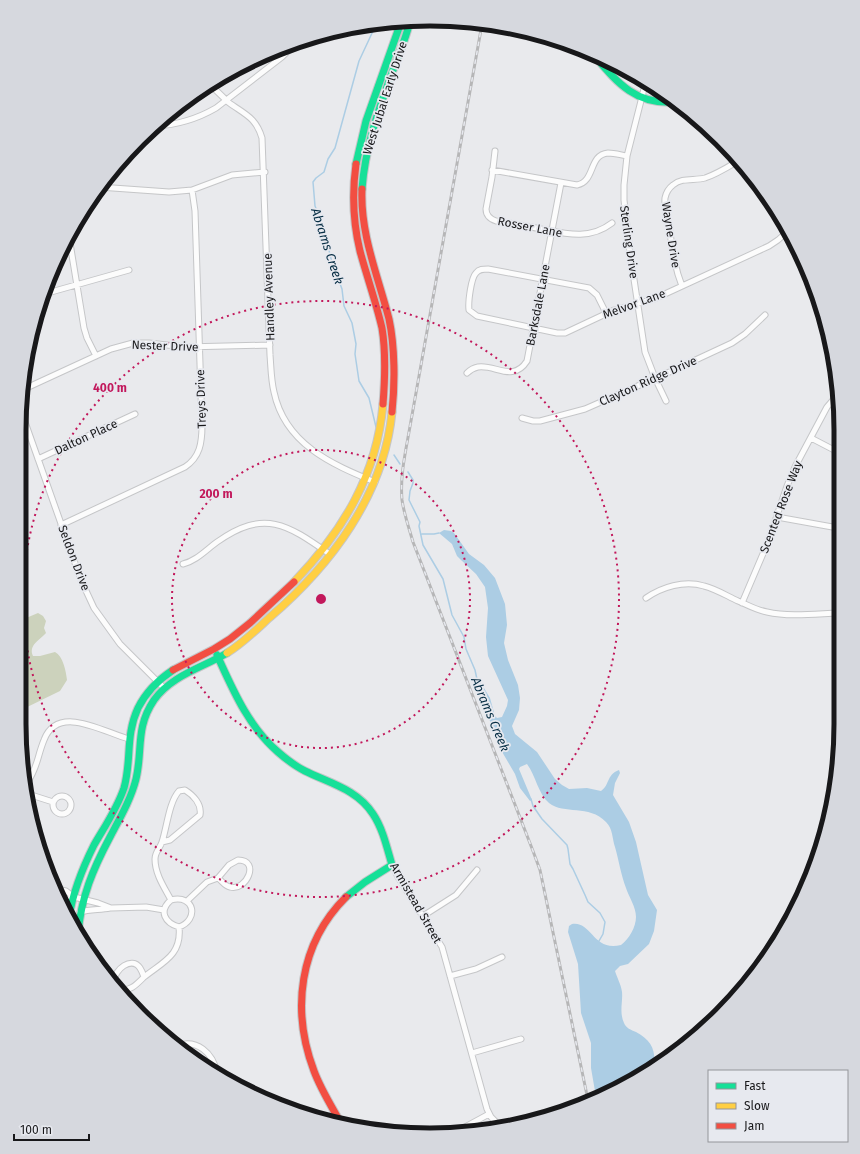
<svg xmlns="http://www.w3.org/2000/svg" width="860" height="1154" font-family="'Fira Sans',sans-serif">
  <rect width="100%" height="100%" fill="#e9eaed"/>
  <path fill="#ccd2bc" d="M38 613 43 616 46 621 44 628 46 633C40 640 28 645 33 656H40L55 652C63 656 66 671 67 680L60 691 19 711V621Z"/>
  <path fill="#accde4" d="M444 530 451 531 454 533 469 554 484 565 495 578 505 604 507 625 504 643 508 660 518 685 520 698 519 710 512 726 515 734 537 752 555 779 562 785 569 789 587 788 601 791C610 785 606 775 619 770L620 773 615 783 613 795 629 822 636 842 648 895 657 910 654 931 649 944 628 964 620 966 615 971C617 978 621 984 622 992 623 1002 619 1012 624 1023 626 1028 631 1030 636 1032 652 1041 656 1050 654 1068L596 1097 591 1068V1043L581 1013 578 964 568 932 569 926 572 924C592 921 593 952 621 945 629 939 636 927 636 917 636 907 629 897 626 888 621 875 619 861 615 847 612 838 613 829 606 822 589 804 564 815 549 803 538 794 536 776 527 764L520 767 519 769 532 800 530 801 520 788 515 774 501 750 495 731 481 703 477 689 478 683H481L490 698 495 716 497 718 502 717 507 706 508 700 488 656 486 637 488 608 485 587 476 574 461 560 457 556 452 544 439 533Z"/>
  <g fill="none" stroke-linecap="round" stroke-linejoin="round">
    <path stroke="#accde4" stroke-width="1.5" d="M374 25 373 31 359 61 335 148 328 159 324 172 316 178 313 182 315 206 323 225 332 263 342 289 344 306 352 323 356 344 355 354 359 381 369 398 376 427
      M394 455 400 464
      M408 472 413 480V483L410 491 409 500 420 522 419 526 423 545 443 579 452 615 464 637 466 649 475 670 478 684
      M422 534H434L439 533
      M531 799 533 806 542 819 567 845 568 849 570 864 573 869 585 895 588 902 600 913 605 922 603 934 599 941"/>
    <defs>
      <path id="street" d="M646 81 627 156 624 185V200L630 253 645 352 655 378 666 401
        M209 84C216 90 222 96 228 102 244 114 256 117 262 138L270 355C271 367 271 380 274 392 285 444 331 464 375 482
        M155 126C177 125 197 119 216 108L282 57 295 44
        M495 151 492 177 486 209C486 215 490 219 496 221 511 223 526 226 541 229 567 234 590 240 612 223
        M492 170 577 185C596 181 588 155 608 153 614 153 621 155 627 156
        M99 187 169 192 192 190 232 175 265 172
        M69 237 84 328 87 338 96 356
        M682 286C674 266 672 246 669 226 667 217 664 207 665 198 666 193 669 188 673 185 682 177 695 181 705 178 717 174 728 167 738 161
        M44 294 129 270
        M606 313 597 295 589 288 488 269C483 269 479 269 476 273 471 278 468 302 469 310L477 316 557 333H565L614 310 654 299 769 246 778 240 787 232
        M467 373C470 370 473 368 478 367 495 364 513 383 527 361L561 183
        M22 390 111 349 133 343H149L185 347 270 345
        M20 408 81 580 94 608 120 644 164 688
        M522 418 533 421H540L585 409 674 370 732 343 745 334 765 315
        M811 438 838 452
        M38 459 135 414
        M777 517 838 528
        M61 525 185 467C200 457 202 443 202 425L195 211 192 190
        M183 564C196 561 206 550 217 542 265 508 288 525 331 555
        M646 598C662 587 684 580 704 586 716 589 727 596 738 601 748 605 756 610 767 612 789 617 814 614 838 613
        M742 603 768 542 787 486 795 467 827 407 838 394
        M27 783C38 767 37 757 44 740 58 703 105 733 129 739
        M28 794 53 802
        M53 805a9 9 0 1 1 18 0a9 9 0 1 1-18 0Z
        M162 842 170 840 200 815C202 804 193 795 185 790L179 791C169 802 167 827 162 842 160 848 155 852 155 859 155 874 164 887 171 900
        M238 860C261 860 246 892 230 887 225 886 222 881 218 878L229 865Z
        M392 865 398 877 442 947 487 1109 491 1117 500 1126
        M57 889 66 891 74 897 98 903 111 908 146 907 164 910
        M61 898 68 899 74 897
        M171 900C195 894 199 920 179 927
        M171 900C158 911 165 923 179 927
        M187 901 207 882 218 878
        M80 912C90 909 100 910 110 908
        M423 916 456 895 477 870
        M450 976 476 969 502 957
        M144 977C163 962 182 955 179 927
        M114 982C114 969 132 956 140 968 142 971 143 974 144 977 137 984 130 992 120 989
        M176 1046C197 1038 213 1053 217 1073
        M472 1053 521 1039
        M452 1134 489 1114"/>
      <path id="fast" d="M592 53C616 81 634 105 675 102
        M356 164 366 121 401 22
        M362 189C365 148 378 111 392 73 398 56 406 39 410 21
        M217 655C233 690 248 726 278 752 286 759 295 766 305 771 329 783 357 789 373 814 383 829 387 848 392 865L365 882 346 897
        M69 917C73 892 83 867 94 845 105 826 117 809 124 788 132 760 125 736 138 708 146 692 158 680 173 670
        M78 934C81 897 93 869 110 837 120 818 131 799 136 779 143 750 135 728 154 700 172 675 202 668 227 653"/>
      <path id="slow" d="M294 582C343 531 377 475 383 404
        M227 653C243 643 256 630 269 618 331 565 384 495 392 412"/>
      <path id="jam" d="M356 164C352 193 353 222 360 251 367 277 376 302 382 328 386 352 385 379 383 404
        M362 189C360 234 378 276 389 319 395 347 395 384 392 412
        M173 670 214 649 230 639 250 623 294 582
        M342 1125C332 1107 321 1090 314 1071 291 1010 299 944 346 897"/>
    </defs>
    <use href="#street" stroke="#c5c6c8" stroke-width="7"/>
    <use href="#fast" stroke="#c5c6c8" stroke-width="9"/>
    <use href="#slow" stroke="#c5c6c8" stroke-width="9"/>
    <use href="#jam" stroke="#c5c6c8" stroke-width="9"/>
    <use href="#street" stroke="#fcfcfc" stroke-width="5"/>
    <use href="#fast" stroke="#16e098" stroke-width="7"/>
    <use href="#slow" stroke="#ffcf43" stroke-width="7"/>
    <use href="#jam" stroke="#f24e42" stroke-width="7"/>
    <defs>
      <path id="rail" d="M482 24 409 432C405 454 400 477 402 500 404 514 409 528 413 542L533 851 540 870 588 1100"/>
    </defs>
    <use href="#rail" stroke="#b6b6b7" stroke-width="3"/>
    <use href="#rail" stroke="#e7e9ef" stroke-width="1.5" stroke-dasharray="4.5" stroke-linecap="butt"/>
  </g>
  <g fill="none" stroke="#c2185b" stroke-width="2" stroke-dasharray="2 4">
    <circle cx="321" cy="599" r="149"/>
    <circle cx="321" cy="599" r="298"/>
  </g>
  <g text-anchor="middle" stroke-width="3.5" stroke-linejoin="round" paint-order="stroke">
    <g font-size="12" fill="#18181a" stroke="#e7e9ef">
      <text transform="translate(385 98) rotate(-72)" y="4">West Jubal Early Drive</text>
      <text transform="translate(530 227) rotate(11)" y="4">Rosser Lane</text>
      <text transform="translate(671 235) rotate(81)" y="4">Wayne Drive</text>
      <text transform="translate(629 242) rotate(82)" y="4">Sterling Drive</text>
      <text transform="translate(269 297) rotate(-92)" y="4">Handley Avenue</text>
      <text transform="translate(634 304) rotate(-20)" y="4">Melvor Lane</text>
      <text transform="translate(538 305) rotate(-79)" y="4">Barksdale Lane</text>
      <text transform="translate(165 346) rotate(2)" y="4">Nester Drive</text>
      <text transform="translate(648 381) rotate(-24)" y="4">Clayton Ridge Drive</text>
      <text transform="translate(201 399) rotate(-92)" y="4">Treys Drive</text>
      <text transform="translate(86 437) rotate(-25)" y="4">Dalton Place</text>
      <text transform="translate(781 507) rotate(-69)" y="4">Scented Rose Way</text>
      <text transform="translate(74 558) rotate(69)" y="4">Seldon Drive</text>
      <text transform="translate(416 903) rotate(60)" y="4">Armistead Street</text>
    </g>
    <g font-size="13" font-style="italic" fill="#072e44" stroke="#e7e9ef">
      <text transform="translate(328 246) rotate(72)" y="5">Abrams Creek</text>
      <text transform="translate(491 714) rotate(67)" y="5">Abrams Creek</text>
    </g>
  </g>
  <path d="M0 0H860V1154H0ZM430 26H430A404 404 0 0 1 834 430V724A404 404 0 0 1 430 1128H430A404 404 0 0 1 26 724V430A404 404 0 0 1 430 26Z" fill="#d6d8de" fill-rule="evenodd"/>
  <path fill="none" stroke="#18181a" stroke-width="5" d="M430 26H430A404 404 0 0 1 834 430V724A404 404 0 0 1 430 1128H430A404 404 0 0 1 26 724V430A404 404 0 0 1 430 26Z"/>
  <circle cx="321" cy="599" r="6" fill="#c2185b" stroke="#e7e9ef" stroke-width="2"/>
  <g font-size="12" text-anchor="middle" font-weight="bold" fill="#c2185b" stroke="#e7e9ef" stroke-width="3.5" stroke-linejoin="round" paint-order="stroke">
    <text x="110" y="392">400 m</text>
    <text x="216" y="498">200 m</text>
  </g>
  <rect x="708" y="1070" width="140" height="72" fill="#e7e9ef" stroke="#94959a"/>
  <rect x="716" y="1083" width="20" height="6" fill="#16e098" stroke="#94959a"/>
  <text x="744" y="1090" font-size="12" fill="#18181a">Fast</text>
  <rect x="716" y="1103" width="20" height="6" fill="#ffcf43" stroke="#94959a"/>
  <text x="744" y="1110" font-size="12" fill="#18181a">Slow</text>
  <rect x="716" y="1123" width="20" height="6" fill="#f24e42" stroke="#94959a"/>
  <text x="744" y="1130" font-size="12" fill="#18181a">Jam</text>
  <path d="M14 1134v6h75v-6" fill="none" stroke="#18181a" stroke-width="2"/>
  <text x="20" y="1134" font-size="12" fill="#18181a" stroke="#e7e9ef" stroke-width="3" paint-order="stroke">100 m</text>
</svg>
